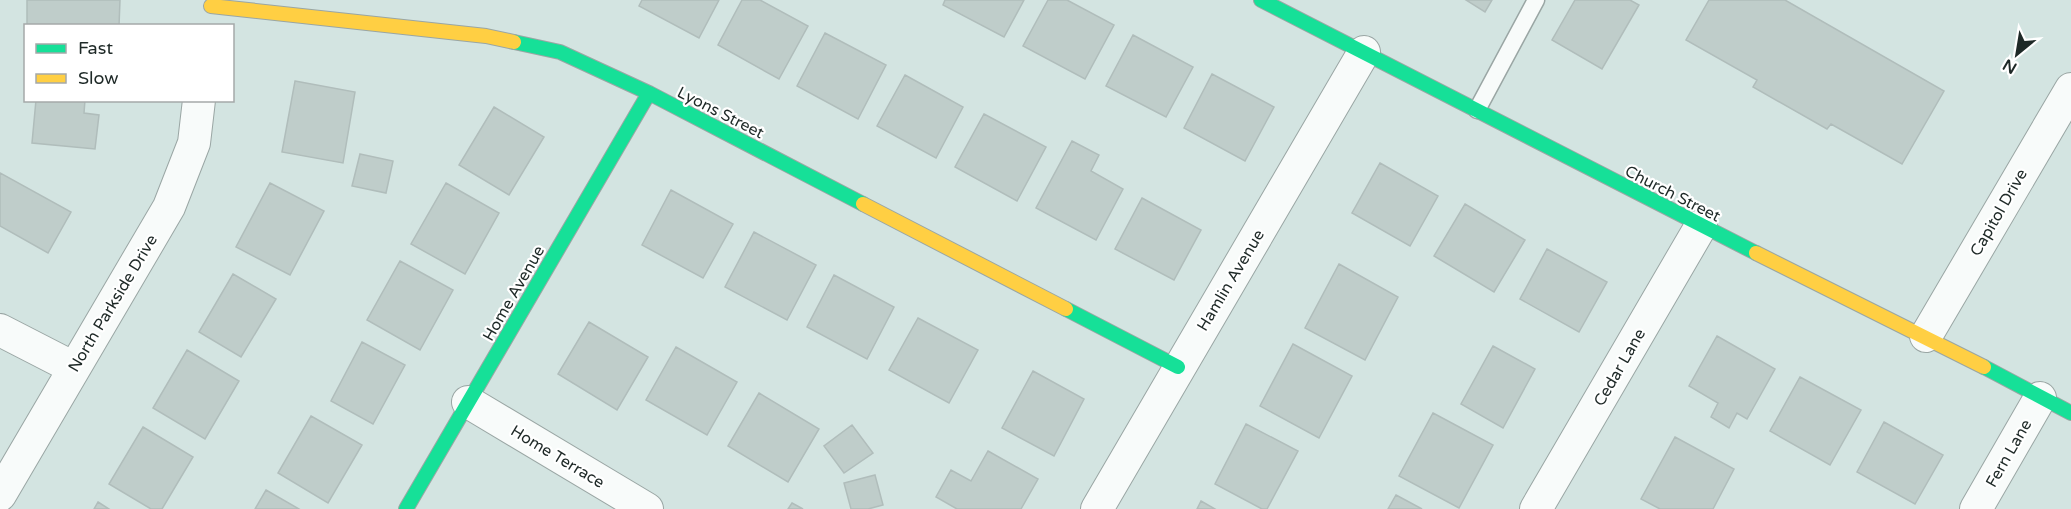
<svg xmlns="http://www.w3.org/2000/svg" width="2071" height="509" font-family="'Varela Round',sans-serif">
  <rect width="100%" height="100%" fill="#d3e4e1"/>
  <path fill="#bfcdca" stroke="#b0bdbb" stroke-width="1.5" d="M27 0H120L119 26H27Z
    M642 0H719L699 38 639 6Z
    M742 0H760L808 26 779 79 718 45Z
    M945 0H1024L1004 37 943 5Z
    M1048 0H1067L1114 25 1085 79 1023 46Z
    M1466 0H1492L1485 12Z
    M1575 0H1630L1639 5 1602 69 1552 40Z
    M1709 0H1785L1944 91 1902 164 1831 124 1827 129 1753 87 1757 80 1686 40Z
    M825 33 886 65 858 119 797 86Z
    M1133 35 1193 67 1166 117 1106 86Z
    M1212 74 1274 107 1245 161 1184 128Z
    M905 75 963 107 936 158 877 126Z
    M295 81 355 92 343 163 282 152Z
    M36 100H85L84 113 99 115 95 149 32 143Z
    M494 107 544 137 509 195 459 165Z
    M984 114 1046 147 1017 201 955 167Z
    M1072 141 1099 155 1091 171 1123 189 1096 240 1036 208Z
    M360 154 393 161 386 193 352 186Z
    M1380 163 1438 196 1410 246 1352 213Z
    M0 173 71 212 48 253 0 226Z
    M270 183 324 211 290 275 236 247Z
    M446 183 499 213 465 274 411 244Z
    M671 190 733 224 703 278 642 245Z
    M1142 198 1201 230 1174 280 1115 249Z
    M1465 204 1525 240 1494 292 1434 256Z
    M754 232 816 265 787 320 725 287Z
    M1547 249 1607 282 1579 332 1520 299Z
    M400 261 453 290 420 350 367 320Z
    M1339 264 1398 297 1365 360 1305 328Z
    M233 274 276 299 241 357 199 332Z
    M834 275 894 307 867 359 807 327Z
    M918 318 978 350 949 403 889 370Z
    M589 322 648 357 617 410 558 374Z
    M1717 336 1775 369 1747 419 1737 413 1729 428 1711 417 1718 403 1689 386Z
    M362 342 405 365 373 424 331 401Z
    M1293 344 1352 376 1319 438 1260 406Z
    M1493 346 1535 369 1503 428 1461 404Z
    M676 347 737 382 707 435 646 400Z
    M187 350 239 381 205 439 153 408Z
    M1033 371 1084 399 1054 456 1002 428Z
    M1800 377 1861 410 1830 465 1770 431Z
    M759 393 819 429 788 482 728 446Z
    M1433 413 1493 445 1459 508 1399 476Z
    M311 416 362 445 328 503 278 473Z
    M1884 422 1943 455 1915 504 1857 472Z
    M1246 424 1298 451 1267 509H1262L1215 484Z
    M852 425 873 453 844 473 824 446Z
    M143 427 193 457 162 509H151L109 484Z
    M1675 437 1734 469 1713 509H1660L1641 499Z
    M988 451 1038 479 1021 509H957L936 497 951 470 971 481Z
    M875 475 883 505 868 509H851L844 483Z
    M266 490 299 509H255Z
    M1396 495 1422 509H1388Z
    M1201 501 1215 509H1197Z
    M98 502 109 509H94Z
    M792 503 803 509H788Z"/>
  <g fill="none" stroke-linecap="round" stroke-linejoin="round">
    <defs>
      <path id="lane" d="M1477 110 1536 0"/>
      <path id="street" d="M0 330 74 368
        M1926 336 2071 89
        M468 402 647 509
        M0 495 169 207 194 143 199 100
        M1097 509 1364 52
        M1536 509 1701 226
        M1976 509 2040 398"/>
      <path id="fast" d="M1261 0 1756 253
        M514 42 560 52 649 93 863 204
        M1066 309 1178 367
        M1984 367 2071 413
        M406 509 649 93"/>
      <path id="slow" d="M211 6 486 36 514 42
        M863 204 1066 309
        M1756 253 1984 367"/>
    </defs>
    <use href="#lane" stroke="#9aa6a4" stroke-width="19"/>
    <use href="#street" stroke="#9aa6a4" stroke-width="34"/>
    <use href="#fast" stroke="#9aa6a4" stroke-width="16"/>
    <use href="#slow" stroke="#9aa6a4" stroke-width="16"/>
    <use href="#lane" stroke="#f8fbfa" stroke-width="16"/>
    <use href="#street" stroke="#f8fbfa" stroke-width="32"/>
    <use href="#fast" stroke="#16e098" stroke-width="14"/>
    <use href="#slow" stroke="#ffcf43" stroke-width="14"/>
  </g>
  <g text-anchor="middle" stroke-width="4.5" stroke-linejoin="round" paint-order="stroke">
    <g font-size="16" fill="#1e2927" stroke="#fff">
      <text transform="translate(721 112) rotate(27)" y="6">Lyons Street</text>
      <text transform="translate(1673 193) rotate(27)" y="6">Church Street</text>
      <text transform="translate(1998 212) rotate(-60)" y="6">Capitol Drive</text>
      <text transform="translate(1230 280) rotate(-59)" y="6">Hamlin Avenue</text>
      <text transform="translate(513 293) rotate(-60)" y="6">Home Avenue</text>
      <text transform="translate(112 303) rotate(-59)" y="6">North Parkside Drive</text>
      <text transform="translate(1619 367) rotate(-60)" y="6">Cedar Lane</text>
      <text transform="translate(2008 453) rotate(-60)" y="6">Fern Lane</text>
      <text transform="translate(558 456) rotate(31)" y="6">Home Terrace</text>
    </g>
  </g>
  <rect x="24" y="24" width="210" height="78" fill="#ffffff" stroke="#a5a9a9" stroke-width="1.5"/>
  <rect x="36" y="44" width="30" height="9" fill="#16e098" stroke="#a5a9a9" stroke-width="1.5"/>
  <text x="78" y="54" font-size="18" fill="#1e2927">Fast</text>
  <rect x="36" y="74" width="30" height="9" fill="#ffcf43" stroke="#a5a9a9" stroke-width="1.5"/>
  <text x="78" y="84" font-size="18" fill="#1e2927">Slow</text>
  <g transform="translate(2017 54) rotate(210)" stroke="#ffffff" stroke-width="4.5" paint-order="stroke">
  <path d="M0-4.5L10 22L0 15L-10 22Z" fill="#1e2927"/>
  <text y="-9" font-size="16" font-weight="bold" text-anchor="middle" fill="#1e2927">N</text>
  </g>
</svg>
